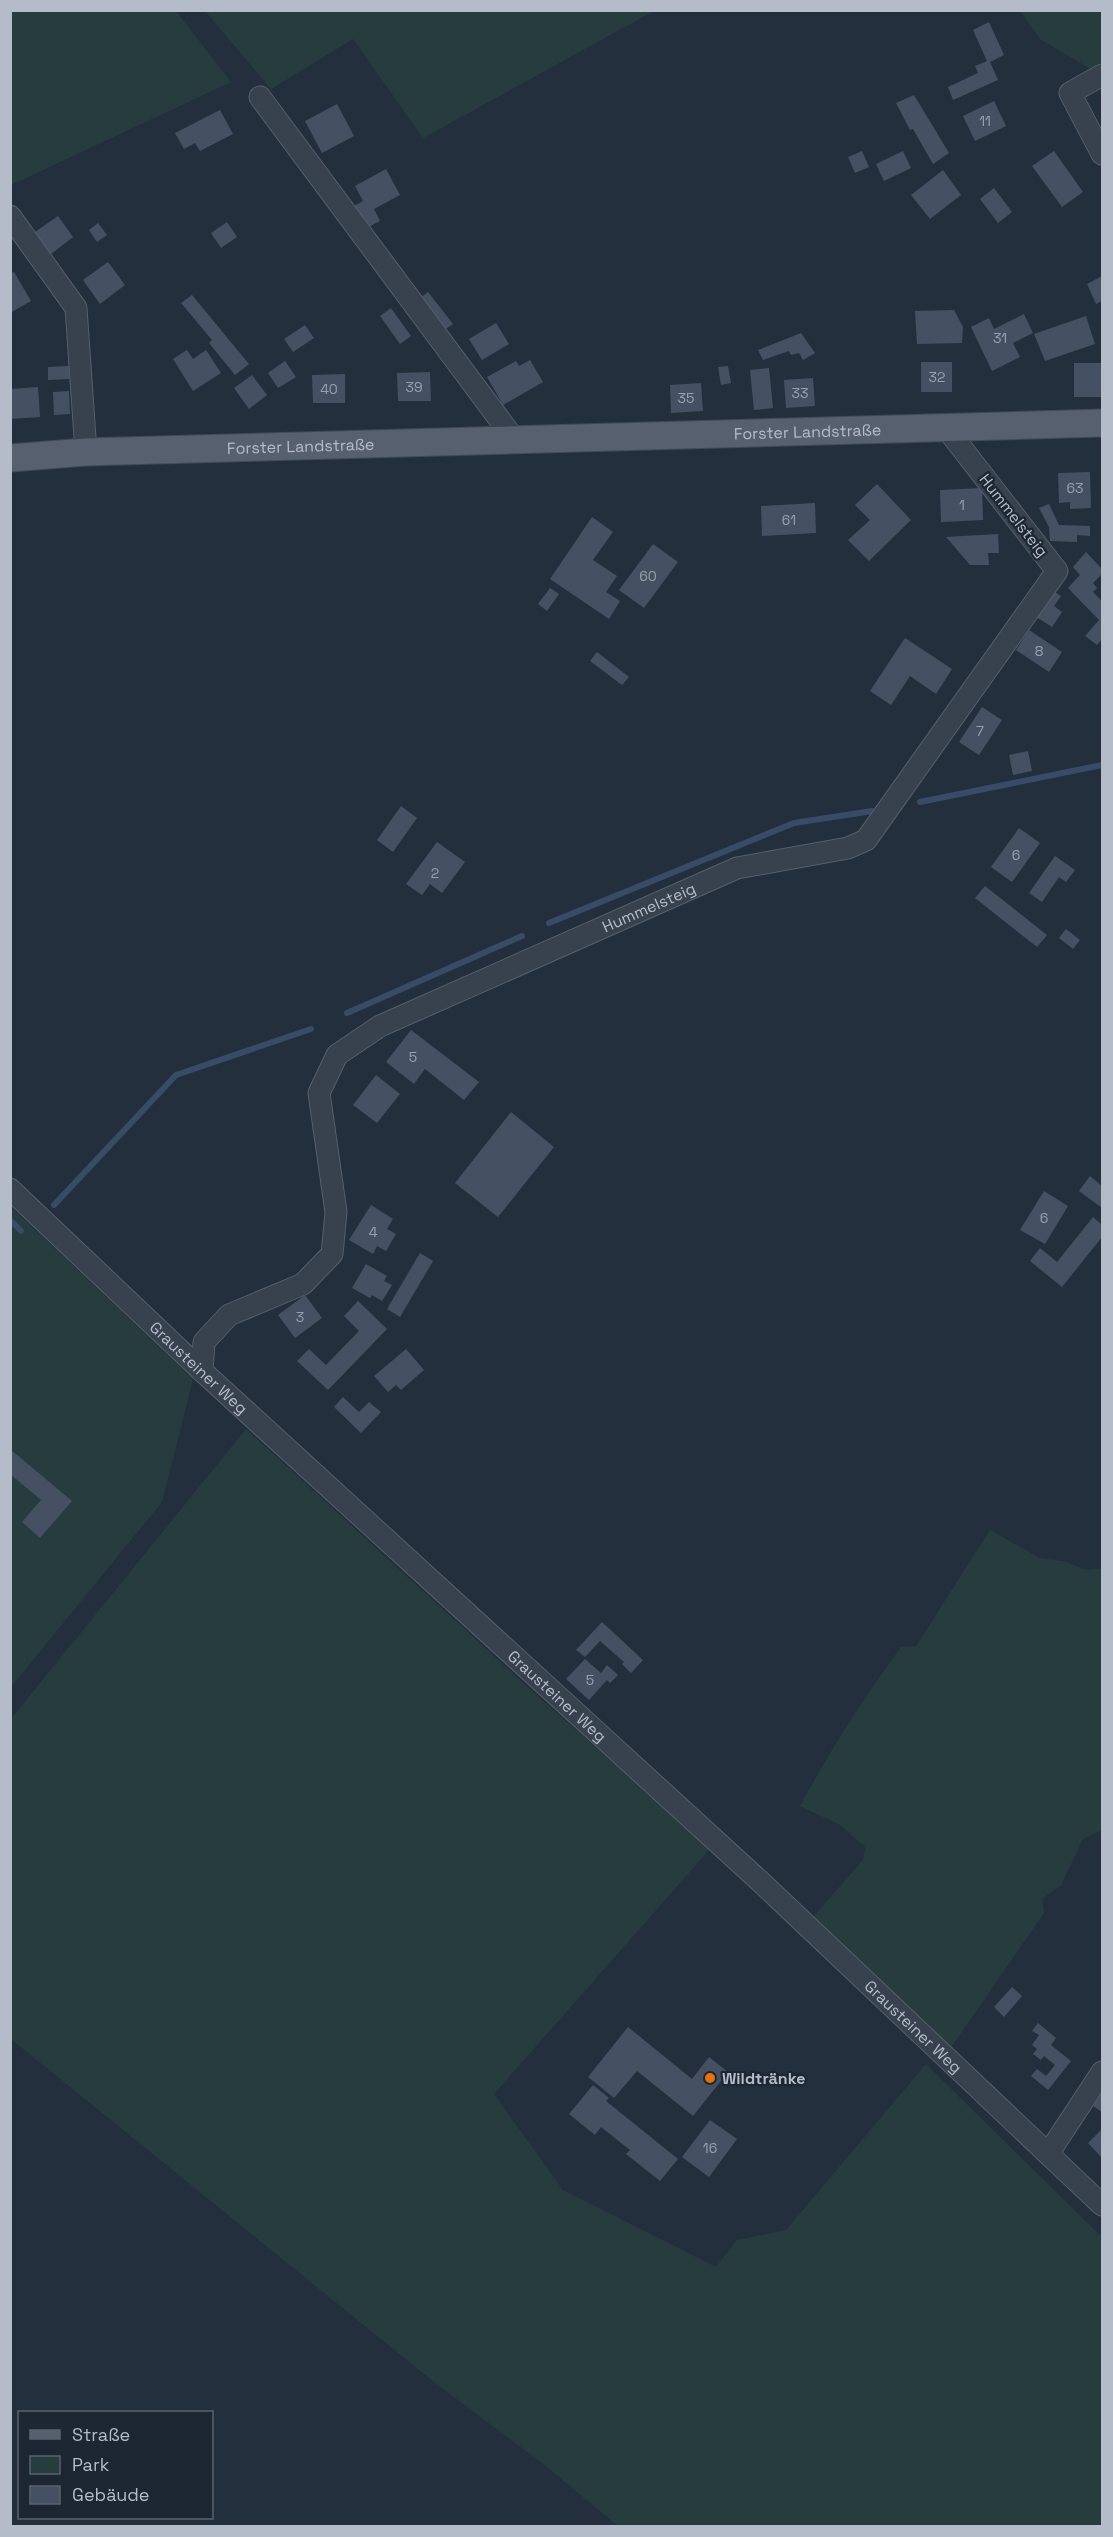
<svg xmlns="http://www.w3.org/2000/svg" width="1113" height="2537" font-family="'Space Grotesk',sans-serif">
  <rect width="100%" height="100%" fill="#242f3e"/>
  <path fill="#263c3f" d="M10 11H176L231 82 11 185Z
    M205 11H654L423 138 353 39 271 89Z
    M1020 11H1102V62L1092 70 1040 39Z
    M10 1206 193 1379 162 1502 11 1687Z
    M246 1429 531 1690 710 1849 494 2094 563 2190 716 2267 737 2240 786 2230 926 2064 1102 2237V2526H618L547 2467 435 2383 11 2039 10 1720Z
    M990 1530 1040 1558 1067 1562 1086 1570 1102 1568V1830L1083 1839 1061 1885 1042 1899 1044 1913 950 2049 812 1918 863 1860 865 1847 840 1825 800 1806C830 1750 864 1698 901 1647L916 1646Z"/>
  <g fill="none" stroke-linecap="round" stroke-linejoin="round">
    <path stroke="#394c67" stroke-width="6" d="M920 802 1102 765
      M549 923 794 823 872 811
      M347 1013 522 936
      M54 1205 176 1075 311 1029
      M10 1220 21 1231"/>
  </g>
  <path fill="#455162" d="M989 22 1004 55 990 62 998 80 953 100 948 87 978 73 975 66 987 61 973 30Z
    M914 95 949 153 933 164 913 129 910 130 896 103Z
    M994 101 1006 126 975 141 963 116Z
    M337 104 354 136 322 153 305 121Z
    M220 110 233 134 200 151 195 143 184 149 175 133Z
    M862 151 869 167 855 173 848 157Z
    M903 151 911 168 884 181 876 164Z
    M1054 151 1083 192 1062 207 1032 166Z
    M386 169 400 195 374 209 380 221 361 231 349 209 363 201 355 186Z
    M943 170 961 195 930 219 911 195Z
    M994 188 1012 212 998 223 980 199Z
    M58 216 73 237 51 254 35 232Z
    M227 222 237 237 221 248 211 233Z
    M98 223 107 235 97 242 89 230Z
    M108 262 125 285 100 304 83 280Z
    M14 272 31 301 10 313V274Z
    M1102 276V301L1096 304 1087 284Z
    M428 292 453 324 440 333 416 301Z
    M192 295 249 364 235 375 209 343 212 340 181 303Z
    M391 308 411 336 400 344 380 316Z
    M954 310 963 327 962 343 917 344 915 311Z
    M1024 314 1033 333 1013 343 1020 357 992 371 971 327 989 318 994 329Z
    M1086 316 1095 344 1045 361 1034 334Z
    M496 323 509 344 482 360 469 339Z
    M305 325 314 338 293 352 284 339Z
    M801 333 815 353 803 360 799 353 791 355 789 351 763 360 758 350Z
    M187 350 193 359 206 350 221 373 193 391 173 359Z
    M530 360 543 382 503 405 487 377 516 361 519 366Z
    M285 361 296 377 278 388 268 373Z
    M921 362H952V392H921Z
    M1074 363H1102V397H1074Z
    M69 366V379L48 380V367Z
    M728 366 731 383 721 385 718 367Z
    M769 368 773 408 754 410 750 370Z
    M430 372 431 401H398L397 373Z
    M345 374V403H313L312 375Z
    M252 375 267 395 249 409 234 388Z
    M813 378 815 406 786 408 784 380Z
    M701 383 703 411 671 413 670 385Z
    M38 387 40 417 10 419V389Z
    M69 391 70 414 54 415 53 392Z
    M1090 472 1091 508 1070 509V502L1059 503 1058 473Z
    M877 484 911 520 869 561 848 540 870 520 855 505Z
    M982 488 983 520 941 522 940 490Z
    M815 503 816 533 762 536 761 506Z
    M1049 504 1059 525 1090 526V536L1077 535V542L1050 541 1049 527 1039 508Z
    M592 517 613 532 593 560 617 576 606 592 620 601 609 619 550 579Z
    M998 534 999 553H988L989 565H970L946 537Z
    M653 544 678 562 644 608 619 590Z
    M1086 552 1102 569V574L1093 583 1097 588 1093 592 1102 601V639L1097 645 1085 636 1099 620 1068 588 1080 575 1073 567Z
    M550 588 559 594 547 611 538 604Z
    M1050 589 1061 596 1054 606 1062 612 1052 627 1033 615Z
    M1029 630 1062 652 1049 672 1016 650Z
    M905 638 952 669 936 694 910 676 891 705 870 691Z
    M597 652 629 677 622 685 590 661Z
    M982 707 1002 720 979 755 959 742Z
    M1028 751 1032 771 1013 775 1009 755Z
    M401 806 417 818 393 852 377 840Z
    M1019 828 1040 843 1012 882 991 867Z
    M437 842 465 862 442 893 430 884 422 895 406 884Z
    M1055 856 1075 870 1066 882 1059 877 1042 902 1029 893Z
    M985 886 1047 935 1037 947 975 898Z
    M1066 929 1080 940 1073 949 1059 938Z
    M411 1030 479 1082 464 1100 425 1069 414 1084 386 1062Z
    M376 1075 400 1094 377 1123 353 1105Z
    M511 1112 554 1147 498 1217 455 1183Z
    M1090 1176 1102 1186V1208L1079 1191Z
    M1044 1191 1068 1206 1045 1244 1020 1230Z
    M371 1205 393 1219 387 1229 396 1234 386 1251 377 1246 373 1254 349 1240Z
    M1093 1217 1102 1225V1237L1062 1287 1030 1261 1040 1248 1057 1262Z
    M420 1253 433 1261 400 1317 387 1309Z
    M366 1264 387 1276 384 1281 392 1285 382 1301 372 1295 370 1298 352 1288Z
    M305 1295 322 1318 295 1338 278 1315Z
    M358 1301 387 1329 328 1390 297 1361 309 1349 326 1365 359 1331 344 1316Z
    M406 1349 424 1370 401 1390 396 1385 388 1392 374 1376Z
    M343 1397 359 1412 369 1402 381 1412 361 1433 334 1407Z
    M10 1449 72 1501 40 1538 22 1522 41 1500 10 1474Z
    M602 1622 643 1660 631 1673 622 1664 624 1662 600 1641 585 1657 576 1650Z
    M585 1659 601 1673 607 1665 618 1675 610 1683 607 1680 589 1700 566 1679Z
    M1012 1987 1022 1996 1004 2017 994 2007Z
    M1038 2023 1056 2038 1051 2045 1071 2061 1048 2090 1031 2076 1037 2069 1046 2076 1055 2065 1044 2056 1041 2060 1033 2054 1037 2049 1032 2045 1039 2035 1032 2031Z
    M628 2027 692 2079 709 2057 728 2072 693 2116 637 2071 614 2098 588 2077Z
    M593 2085 609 2098 606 2101 678 2159 660 2181 626 2154 630 2150 601 2127 595 2135 569 2114Z
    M1102 2092V2112L1093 2106Z
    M710 2120 737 2139 709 2177 682 2157Z
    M1101 2130 1102 2132V2158L1088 2143Z"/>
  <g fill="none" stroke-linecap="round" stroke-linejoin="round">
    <defs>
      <g id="minor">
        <path d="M1102 75 1070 93 1102 154"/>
        <path d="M260 97 514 439"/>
        <path d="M10 216 76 308 86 452"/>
        <path id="s1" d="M10 1189 202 1371 763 1884 1102 2205"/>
        <path id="s2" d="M202 1371 204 1342 229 1315 303 1284 332 1254 336 1212 319 1093 337 1055 380 1026 737 868 848 848 866 840 1057 571 947 429"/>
        <path d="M1048 2154 1102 2072"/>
      </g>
      <g id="major">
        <path id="s3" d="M10 458 86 452 1102 423"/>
      </g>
    </defs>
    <use href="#minor" stroke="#565f6c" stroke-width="23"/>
    <use href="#major" stroke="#414a57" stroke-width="29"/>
    <use href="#minor" stroke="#38414e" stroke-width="21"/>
    <use href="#major" stroke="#56606e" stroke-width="27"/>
  </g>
  <circle fill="#e8710a" stroke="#1d2633" stroke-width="2" cx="710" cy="2078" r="6"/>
  <g text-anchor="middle" stroke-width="4.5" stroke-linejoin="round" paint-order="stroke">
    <g font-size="14" fill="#98a1af">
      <text x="985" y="126">11</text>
      <text x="1000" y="343">31</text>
      <text x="937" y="382">32</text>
      <text x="414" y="392">39</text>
      <text x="329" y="394">40</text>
      <text x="800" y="398">33</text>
      <text x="686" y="403">35</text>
      <text x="1075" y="493">63</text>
      <text x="962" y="510">1</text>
      <text x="789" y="525">61</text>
      <text x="648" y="581">60</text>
      <text x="1039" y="656">8</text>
      <text x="980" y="736">7</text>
      <text x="1016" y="860">6</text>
      <text x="435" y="878">2</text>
      <text x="413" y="1062">5</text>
      <text x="1044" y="1223">6</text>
      <text x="373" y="1237">4</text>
      <text x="300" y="1322">3</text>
      <text x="590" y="1685">5</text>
      <text x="710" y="2153">16</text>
    </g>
    <g font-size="16" fill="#b4bcc9" stroke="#1d2633">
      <text dy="6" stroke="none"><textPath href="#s3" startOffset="798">Forster Landstraße</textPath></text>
      <text dy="6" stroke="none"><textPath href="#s3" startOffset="291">Forster Landstraße</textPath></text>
      <text transform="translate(1014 515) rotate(52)" y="6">Hummelsteig</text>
      <text dy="6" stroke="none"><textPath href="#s2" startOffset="738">Hummelsteig</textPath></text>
      <text dy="6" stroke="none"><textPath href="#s1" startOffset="260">Grausteiner Weg</textPath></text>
      <text dy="6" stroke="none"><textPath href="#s1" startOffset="746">Grausteiner Weg</textPath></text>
      <text dy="6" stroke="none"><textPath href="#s1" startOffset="1232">Grausteiner Weg</textPath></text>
    </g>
    <g font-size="16" font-weight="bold" fill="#b4bcc9" stroke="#1d2633" text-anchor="start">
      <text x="722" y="2084">Wildtränke</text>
    </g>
  </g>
  <rect width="1113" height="2537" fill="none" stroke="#b4bcc9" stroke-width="24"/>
  <rect x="18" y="2411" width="195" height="108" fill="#1d2633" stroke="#59626f" stroke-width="1.5"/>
  <rect x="30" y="2430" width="30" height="9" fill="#56606e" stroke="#59626f" stroke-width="1.5"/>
  <text x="72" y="2441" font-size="18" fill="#b4bcc9">Straße</text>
  <rect x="30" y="2456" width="30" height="18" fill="#263c3f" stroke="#59626f" stroke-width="1.5"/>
  <text x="72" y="2471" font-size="18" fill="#b4bcc9">Park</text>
  <rect x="30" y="2486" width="30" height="18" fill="#455162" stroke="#59626f" stroke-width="1.5"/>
  <text x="72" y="2501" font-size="18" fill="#b4bcc9">Gebäude</text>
</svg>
